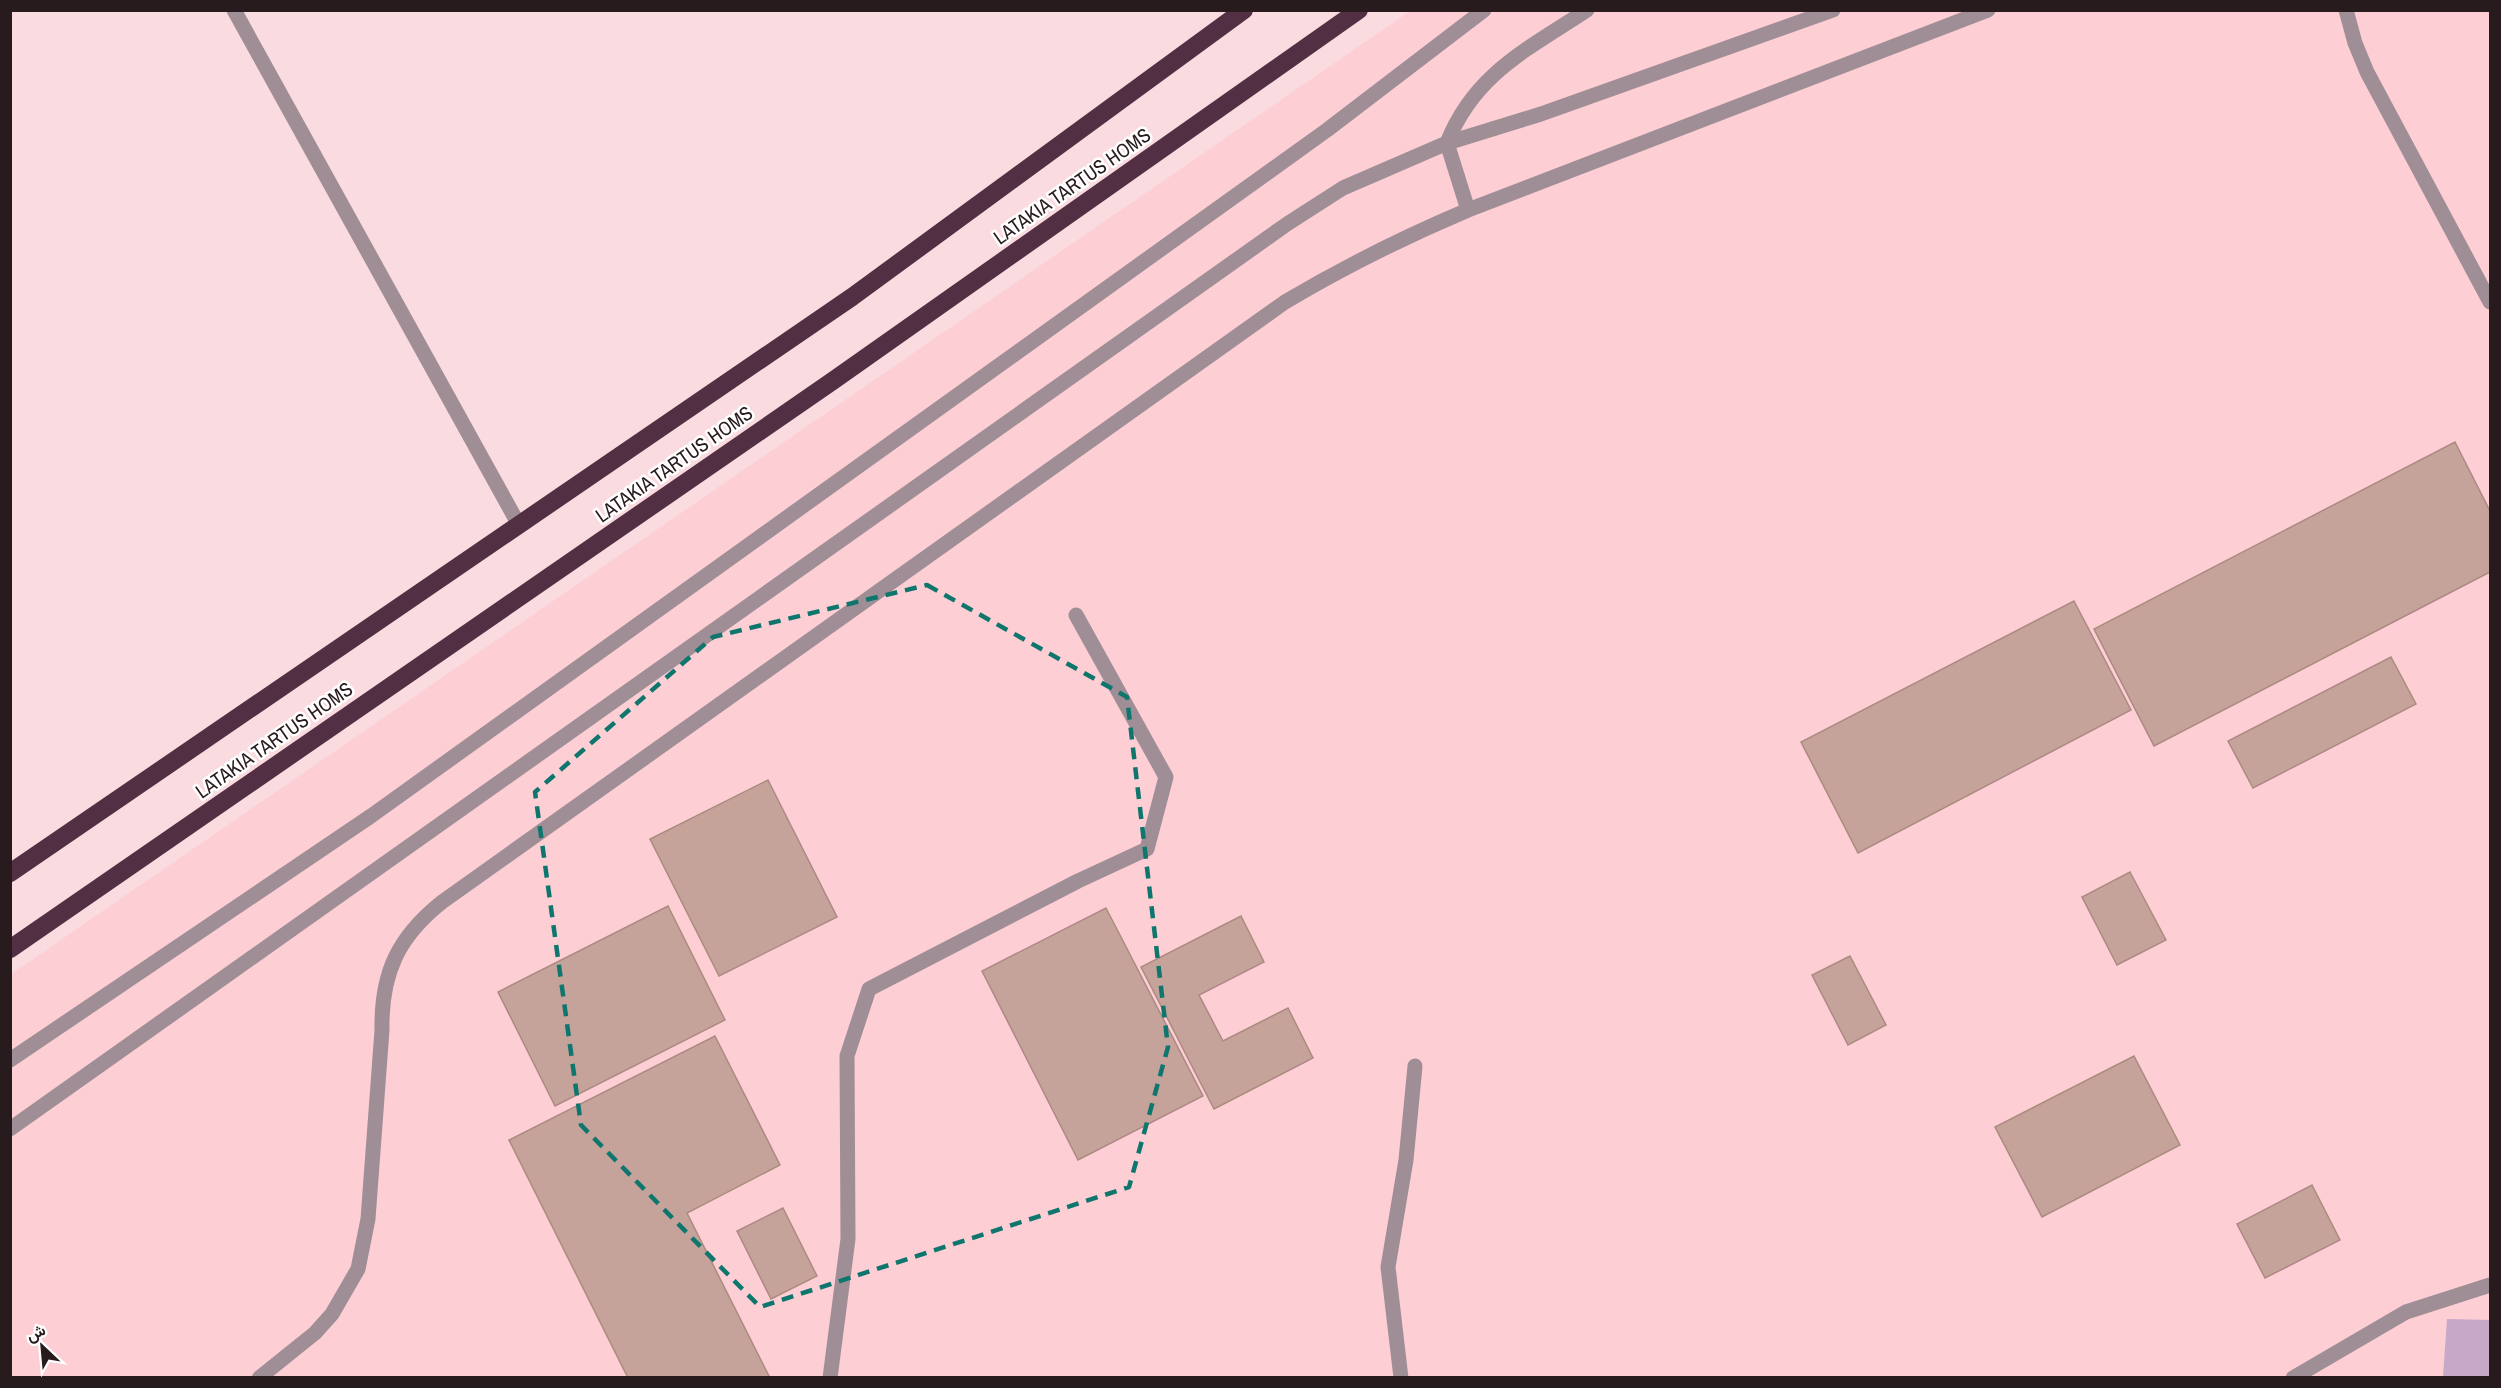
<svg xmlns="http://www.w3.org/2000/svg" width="2501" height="1388" font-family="'Archivo Narrow',Vazirmatn,sans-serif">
  <rect width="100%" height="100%" fill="#fadbdf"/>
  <path fill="#fdcfd4" d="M1410 11H2490V1377H11L10 975Z"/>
  <path fill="#c6a8c9" d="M2447 1319 2490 1320V1377H2443Z"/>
  <path fill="#c5a29a" stroke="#ac8a82" stroke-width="1.5" d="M2455 442 2490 511V572L2154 746 2094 629Z
    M2074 601 2131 710 1858 853 1801 742Z
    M2391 657 2416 704 2253 788 2228 741Z
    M768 780 837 917 719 976 650 839Z
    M2130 872 2166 940 2117 965 2082 897Z
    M668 906 725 1020 555 1106 498 992Z
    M1106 908 1203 1096 1078 1160 982 971Z
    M1241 916 1264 962 1199 995 1223 1041 1288 1008 1313 1058 1214 1109 1141 967Z
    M1850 956 1886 1025 1848 1045 1812 975Z
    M715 1036 780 1165 687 1213 770 1378H628L509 1140Z
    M2134 1056 2180 1145 2042 1217 1995 1127Z
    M2312 1185 2340 1240 2265 1278 2237 1224Z
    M783 1208 817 1276 771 1299 737 1231Z"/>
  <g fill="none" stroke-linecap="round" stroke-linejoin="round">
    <path stroke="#a08e97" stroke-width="15" d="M234 10 519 525
      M2346 10 2355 43 2367 72 2490 302
      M1468 210 1447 143C1474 74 1528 49 1587 10
      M10 1060 371 816 1327 130 1484 10
      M10 1129 1287 224 1343 188 1447 143 1541 114 1833 10
      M259 1378 315 1333 332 1314 358 1269 368 1219 382 1030C381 973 398 937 442 902L1285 302C1344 267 1404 237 1468 210L1988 10
      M830 1378 848 1239 847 1056 869 989 1078 881 1147 849 1166 777 1076 615
      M1401 1378 1388 1267 1406 1160 1415 1066
      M2293 1378 2406 1312 2490 1285"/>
    <path stroke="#522f42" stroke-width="18" d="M10 873 852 297 1244 10
      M10 949 834 380 1359 10"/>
  </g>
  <path fill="none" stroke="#0f766e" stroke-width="4.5" stroke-dasharray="12 8" stroke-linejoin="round" d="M927 585 1127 697 1168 1047 1129 1187 760 1307 581 1125 535 792 713 637Z"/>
  <g text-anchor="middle" stroke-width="5" stroke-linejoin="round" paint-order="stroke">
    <g font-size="20" fill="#281b1d" stroke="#fff">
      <text transform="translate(1072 186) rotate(-35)" y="7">LATAKIA TARTUS HOMS</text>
      <text transform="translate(674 464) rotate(-35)" y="7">LATAKIA TARTUS HOMS</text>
      <text transform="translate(274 740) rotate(-35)" y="7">LATAKIA TARTUS HOMS</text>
    </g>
  </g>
  <rect width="2501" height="1388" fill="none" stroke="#281b1d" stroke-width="24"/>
  <g transform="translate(42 1346) rotate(334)" stroke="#ffffff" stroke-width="4.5" paint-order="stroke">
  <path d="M0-4.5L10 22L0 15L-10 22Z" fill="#281b1d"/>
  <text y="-9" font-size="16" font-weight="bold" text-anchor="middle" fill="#281b1d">ش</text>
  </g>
</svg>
